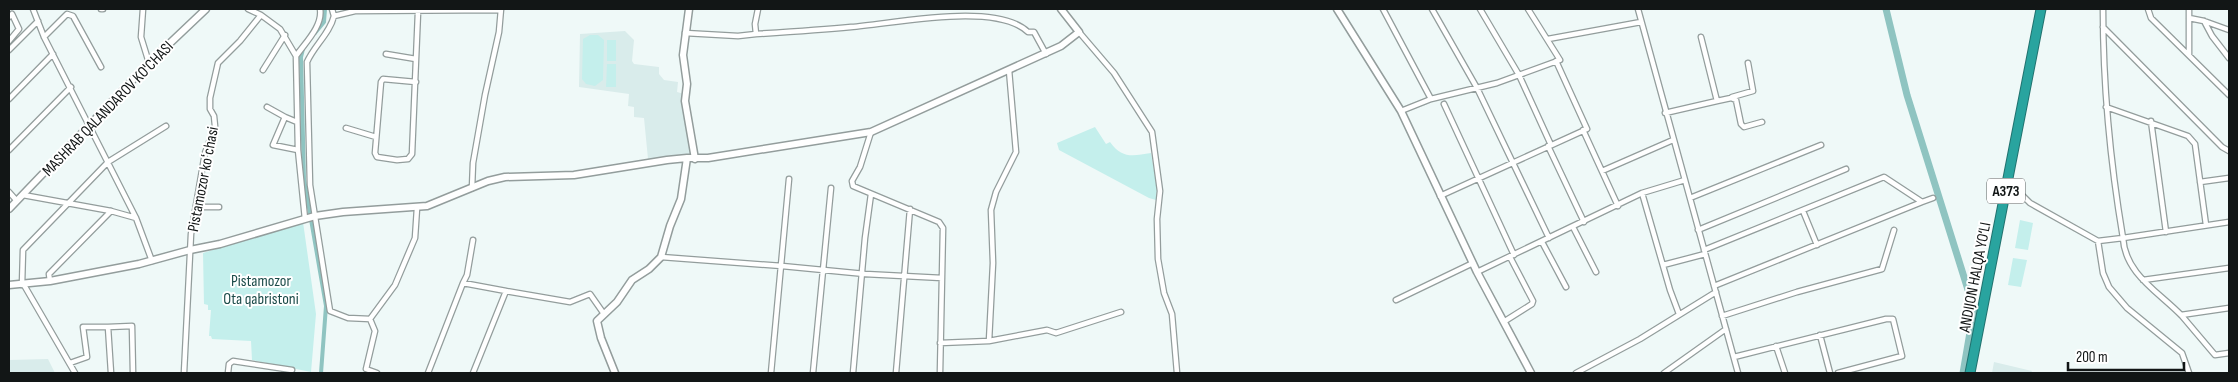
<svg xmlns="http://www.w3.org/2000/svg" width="2238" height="382" font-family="'Sofia Sans Condensed',sans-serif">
  <rect width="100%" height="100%" fill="#eff9f8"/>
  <path fill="#d9eceb" d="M625 31 634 40 632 61 634 64 659 67V74L664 80 678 82 677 92 684 94 682 101 691 155 648 159 644 118 634 117V107L628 106 629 94 579 87 580 34Z
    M48 359 55 373H9V360Z
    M1994 362 2032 371 2031 373H1992Z"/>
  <path fill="#c4efec" d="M590 35H598L604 40 603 80 595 86 586 84 582 79 583 39Z
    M607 40H616V61H607Z
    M607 64H616V87H606Z
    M1095 127 1106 144 1110 142C1122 159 1133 156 1151 153L1157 189 1156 200 1149 198 1059 150 1057 143Z
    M2020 220 2033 223 2028 250 2015 248Z
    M303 222 316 314 311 372 252 360 251 341 212 339 211 336H209L211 310H208V305L204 304 203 253Z
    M2013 258 2027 260 2021 287 2008 285Z"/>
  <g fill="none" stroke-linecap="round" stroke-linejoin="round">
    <path stroke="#8fc4c1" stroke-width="4" d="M315 33 324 22 325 9
      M303 49 301 57 304 179 326 306 321 373"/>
    <path stroke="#8fc4c1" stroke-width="7" d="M1886 9 1907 95 1974 309 1963 373"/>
    <defs>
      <path id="street" d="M33 9 44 37 136 218 152 261
        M101 9H103
        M143 9 141 37 149 63
        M248 9 261 15
        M332 9 334 16 355 11 501 10
        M1383 9 1431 99
        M1432 9 1477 88 1549 238
        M1480 9 1519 75 1551 145
        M1638 9 1738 373
        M2103 9C2103 86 2110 161 2123 238L2229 222
        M2148 9 2151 18 2229 95
        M334 16C330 33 314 46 307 62L310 185 330 311 348 318 370 319 395 285 415 238 417 208
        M9 17 12 14 19 29 9 41
        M2189 18 2204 21 2229 30
        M2204 21 2212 36 2229 58
        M2103 27 2222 147 2229 151
        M1079 32 1114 73 1152 132 1160 191 1157 219 1158 259 1164 293 1172 314 1177 373
        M685 33 738 36 756 34 755 24 758 9
        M756 34C788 32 820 30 851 27 893 24 996 1 1028 32H1034L1046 54
        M44 37 67 14 73 16 101 67
        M1548 39 1641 22
        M9 50 38 21
        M386 54 416 59
        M2189 55V9
        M296 56C305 43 323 26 320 9
        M263 70 285 35
        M416 82 383 79 381 82 375 153 377 157 397 160 408 159 412 154 418 12
        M1732 97 1753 91 1748 63
        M9 99 53 54
        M1717 101 1731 98 1736 100 1741 124 1744 127 1762 122
        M1444 104 1514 255
        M267 107 285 117
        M2106 107 2188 136 2195 144 2206 225
        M1401 111 1431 99 1497 83 1560 60 1528 9
        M1665 113 1717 101 1701 37
        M2151 121 2166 232
        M297 122 285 117 273 145 298 150
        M346 128 376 137
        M1583 130 1618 206
        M871 132 860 167 852 181 853 186 939 222 943 228 940 373
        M1548 146 1584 222
        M9 150 71 87
        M1602 171 1673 140
        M2200 182 2229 178
        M472 188 473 163 485 95 499 32 501 9
        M2012 189 2018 191 2030 203 2098 241 2123 238C2125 274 2159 292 2182 316 2193 329 2204 342 2215 355L2229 353
        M9 192 17 201
        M1642 193 1670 290 1679 314
        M23 195 111 211 136 218
        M1440 196 1587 129 1556 61
        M1690 198 1821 145
        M196 207H219
        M1803 211 1817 245
        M1573 227 1596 272
        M1698 230 1846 169
        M2098 241 2103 273 2109 287 2127 308 2182 353 2189 373
        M1542 242 1566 287
        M1704 250 1884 177 1922 202 1933 198
        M661 257 782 266 865 274 942 278
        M1663 265 1705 254
        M1477 272 1642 193 1685 180
        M2143 280 2229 268
        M50 281 49 274 111 211
        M463 283 467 275 473 240
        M22 285 23 250 108 162 166 126
        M24 285 75 373
        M1714 286 1922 202
        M1396 300 1473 263
        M2181 315 2229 308
        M1722 316 1797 292 1882 269 1894 230
        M370 319 375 331 366 369 377 373
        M1505 321 1532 304 1533 301 1510 257
        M108 327 132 326 133 373
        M1820 335 1830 373
        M989 341 1047 330 1056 333 1121 312
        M940 343 989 341 993 263 991 210 996 192 1016 152 1009 70
        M1776 346 1785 373
        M1734 357 1886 319H1893L1902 356 1838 373
        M70 363 87 357 83 327H108L111 373
        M184 373 191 234 205 153 215 126 214 116 210 109V98L218 63 240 41 261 15 280 29 296 56 298 150 305 219
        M228 373 229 364 233 361 292 370
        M428 373 463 283 506 291
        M473 373 506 291 570 302 590 294 604 314
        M771 373 789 179
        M813 373 831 188
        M853 373 865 238 871 194
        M896 373 910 209
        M1576 373 1640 339 1716 292
        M1664 373 1726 329"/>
      <path id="secondary" d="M689 9 683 55 687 84 685 101 695 159
        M1337 9 1401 111 1477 272 1531 373
        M9 209 149 63 206 9
        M9 285 50 281 139 264 190 250 220 244 315 216 343 212 427 206 488 181 505 177 574 175 667 160 687 158
        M615 373 601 338 597 321 617 302 632 280 649 269 661 257 670 226 681 199 687 158H708L871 132 1061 46 1079 32 1061 9"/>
      <path id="highway" d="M1970 373 2041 9"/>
    </defs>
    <use href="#street" stroke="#939d9c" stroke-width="7"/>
    <use href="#secondary" stroke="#939d9c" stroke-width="9"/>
    <use href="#highway" stroke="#21726f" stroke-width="11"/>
    <use href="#street" stroke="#fff" stroke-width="4.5"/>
    <use href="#secondary" stroke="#fff" stroke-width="6"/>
    <use href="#highway" stroke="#29a49f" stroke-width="9"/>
  </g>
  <g text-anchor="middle" stroke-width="4" stroke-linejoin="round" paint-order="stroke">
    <rect fill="#fff" stroke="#595c5c" stroke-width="1" x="1987" y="178.5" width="38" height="25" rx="4"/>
    <g font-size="15" font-weight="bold" fill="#121616">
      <text x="2006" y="196">A373</text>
    </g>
    <g font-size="16" fill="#121616" stroke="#fff">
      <text transform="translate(107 108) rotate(-46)" y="6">MASHRAB QALANDAROV KO'CHASI</text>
      <text transform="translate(202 179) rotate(-79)" y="6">Pistamozor koʻchasi</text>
      <text transform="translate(1974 277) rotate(-79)" y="6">ANDIJON HALQA YO‘LI</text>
    </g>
    <g font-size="16" fill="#1b4b49" stroke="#fff">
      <text x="261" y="286">Pistamozor<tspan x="261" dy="18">Ota qabristoni</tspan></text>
    </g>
  </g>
  <rect width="2238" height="382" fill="none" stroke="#121616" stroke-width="20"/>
  <path d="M2068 362v8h116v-8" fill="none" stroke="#121616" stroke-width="2.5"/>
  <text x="2076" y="362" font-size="15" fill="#121616" stroke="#ffffff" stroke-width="4" paint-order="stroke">200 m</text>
</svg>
